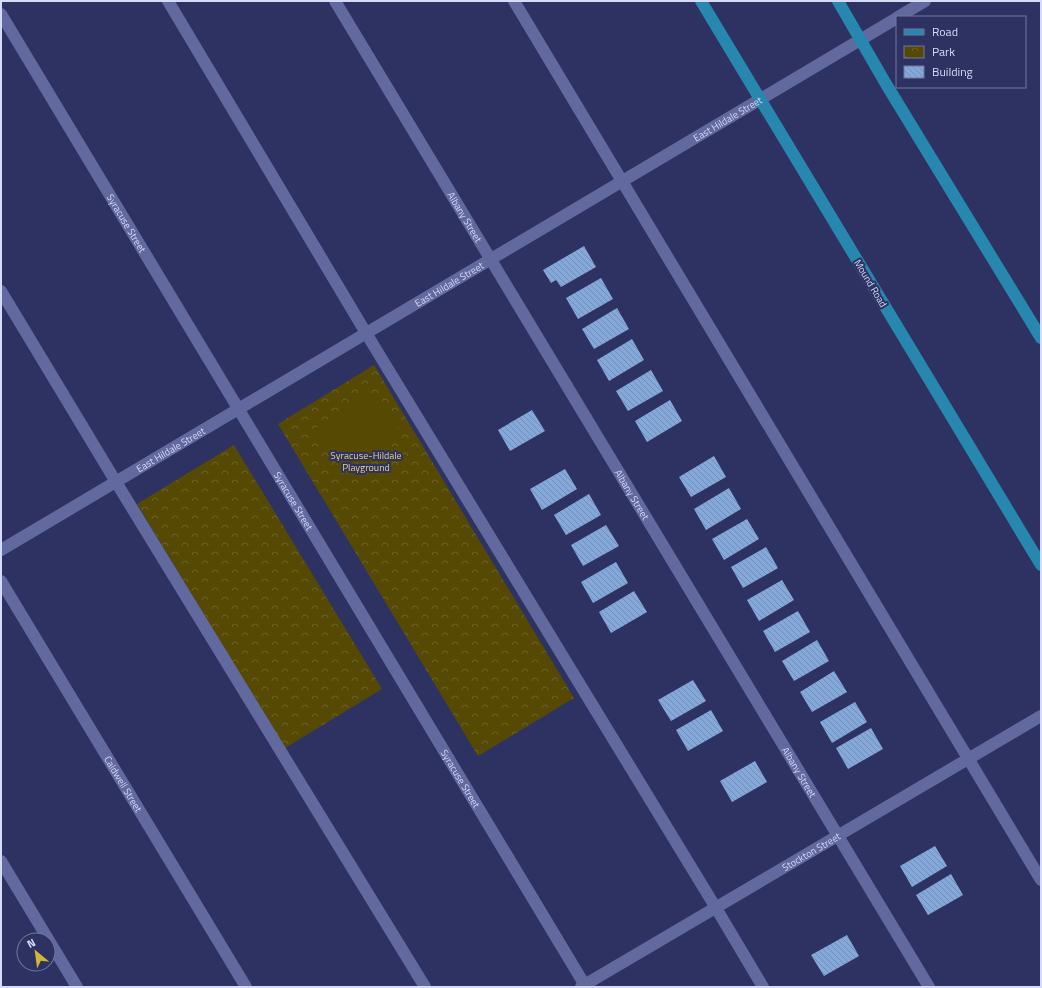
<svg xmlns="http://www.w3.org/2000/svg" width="1042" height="988" font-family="'Titillium Web',sans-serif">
  <defs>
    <pattern id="park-crowns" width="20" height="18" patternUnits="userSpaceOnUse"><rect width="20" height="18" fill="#554904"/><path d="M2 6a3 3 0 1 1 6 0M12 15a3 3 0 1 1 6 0" fill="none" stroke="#6d6329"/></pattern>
    <pattern id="building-back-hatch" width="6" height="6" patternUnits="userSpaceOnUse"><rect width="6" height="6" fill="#85a8da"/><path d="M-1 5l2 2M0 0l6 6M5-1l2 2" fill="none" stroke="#748eb6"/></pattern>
  </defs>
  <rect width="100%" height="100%" fill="#2e3262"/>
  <path fill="url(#park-crowns)" d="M374 365 574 698 478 756 278 424Z
    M234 445 382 689 285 748 137 504Z"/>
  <path fill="#554904" d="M376 391 402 435 342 471 316 428Z"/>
  <path fill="url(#building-back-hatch)" d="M584 246 596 267 561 287 556 280 551 283 543 270Z
    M601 278 613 299 578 319 566 298Z
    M617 308 629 329 594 349 582 329Z
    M632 339 644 360 609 381 597 360Z
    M651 370 663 391 628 411 616 391Z
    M670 400 682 421 647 442 635 421Z
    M532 410 545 431 510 451 498 430Z
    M714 456 726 477 691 497 679 477Z
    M565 469 577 489 542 510 530 489Z
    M729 488 741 509 706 530 694 509Z
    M589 494 601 515 566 535 554 515Z
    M747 519 759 539 724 560 712 539Z
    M606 525 619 546 583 566 571 545Z
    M766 547 778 568 743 588 731 567Z
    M616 562 628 583 593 603 581 582Z
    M782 580 794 600 759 621 747 600Z
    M634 591 647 612 611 633 599 612Z
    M798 611 810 632 775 652 763 631Z
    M817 640 829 661 794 681 782 661Z
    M834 671 847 692 812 712 800 692Z
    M693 680 706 701 671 721 658 700Z
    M855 702 867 722 832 743 820 722Z
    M711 710 723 731 688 751 676 730Z
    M871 728 883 749 848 769 836 748Z
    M755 761 767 782 732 802 720 781Z
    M935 846 947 866 912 887 900 866Z
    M951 874 963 895 928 915 916 895Z
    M847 935 859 956 824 976 811 955Z"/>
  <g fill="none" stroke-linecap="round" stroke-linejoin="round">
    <g stroke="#62699e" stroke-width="12">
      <path d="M168 1 366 333 716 908 763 987"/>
      <path id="s1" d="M335 1 929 987"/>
      <path d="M514 1 1041 880"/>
      <path id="s2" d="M1 14 586 987"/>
      <path d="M898 17 925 1"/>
      <path d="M1 291 116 482 425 987"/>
      <path id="s3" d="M1 550 897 18"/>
      <path id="s4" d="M1 581 246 987"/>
      <path d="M1 861 77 987"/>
      <path id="s5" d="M581 987 1041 716"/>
    </g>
    <path stroke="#2787ae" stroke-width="12" d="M701 1 1041 565
      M838 1 886 84 1041 338"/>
  </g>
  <g text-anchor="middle" stroke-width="4" stroke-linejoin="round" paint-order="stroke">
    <g font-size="10" fill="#d5dbf9" stroke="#2e3262">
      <text dy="4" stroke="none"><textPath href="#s3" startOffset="845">East Hildale Street</textPath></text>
      <text dy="4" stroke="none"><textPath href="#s1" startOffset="252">Albany Street</textPath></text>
      <text dy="4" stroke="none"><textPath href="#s2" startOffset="244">Syracuse Street</textPath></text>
      <text transform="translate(871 283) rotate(59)" y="4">Mound Road</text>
      <text dy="4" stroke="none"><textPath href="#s3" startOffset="521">East Hildale Street</textPath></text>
      <text dy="4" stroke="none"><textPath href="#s3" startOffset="197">East Hildale Street</textPath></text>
      <text dy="4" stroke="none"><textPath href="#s1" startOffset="576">Albany Street</textPath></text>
      <text dy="4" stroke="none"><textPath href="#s2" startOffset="568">Syracuse Street</textPath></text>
      <text dy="4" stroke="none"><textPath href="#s1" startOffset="900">Albany Street</textPath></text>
      <text dy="4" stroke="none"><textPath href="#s2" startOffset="892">Syracuse Street</textPath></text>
      <text dy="4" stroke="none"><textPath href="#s4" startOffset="237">Caldwell Street</textPath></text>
      <text dy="4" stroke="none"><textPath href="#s5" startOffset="267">Stockton Street</textPath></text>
    </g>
    <g font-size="10" fill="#e5d278" stroke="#2e3262">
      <text x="366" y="459">Syracuse-Hildale<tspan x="366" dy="12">Playground</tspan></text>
    </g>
  </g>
  <rect width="1042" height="988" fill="none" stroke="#d5dbf9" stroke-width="4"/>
  <rect x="896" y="16" width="130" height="72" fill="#2e3262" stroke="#71769e"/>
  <rect x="904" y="29" width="20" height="6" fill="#2787ae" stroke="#71769e"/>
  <text x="932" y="36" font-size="12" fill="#d5dbf9">Road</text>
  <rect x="904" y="46" width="20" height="12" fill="url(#park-crowns)" stroke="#71769e"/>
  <text x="932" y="56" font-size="12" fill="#d5dbf9">Park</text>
  <rect x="904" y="66" width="20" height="12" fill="url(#building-back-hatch)" stroke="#71769e"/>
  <text x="932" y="76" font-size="12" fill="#d5dbf9">Building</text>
  <g transform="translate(36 952) rotate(331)"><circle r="19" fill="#2e3262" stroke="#71769e"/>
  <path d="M0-3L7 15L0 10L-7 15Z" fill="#d0b736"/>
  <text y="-6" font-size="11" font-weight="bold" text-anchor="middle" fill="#d5dbf9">N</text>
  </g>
</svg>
